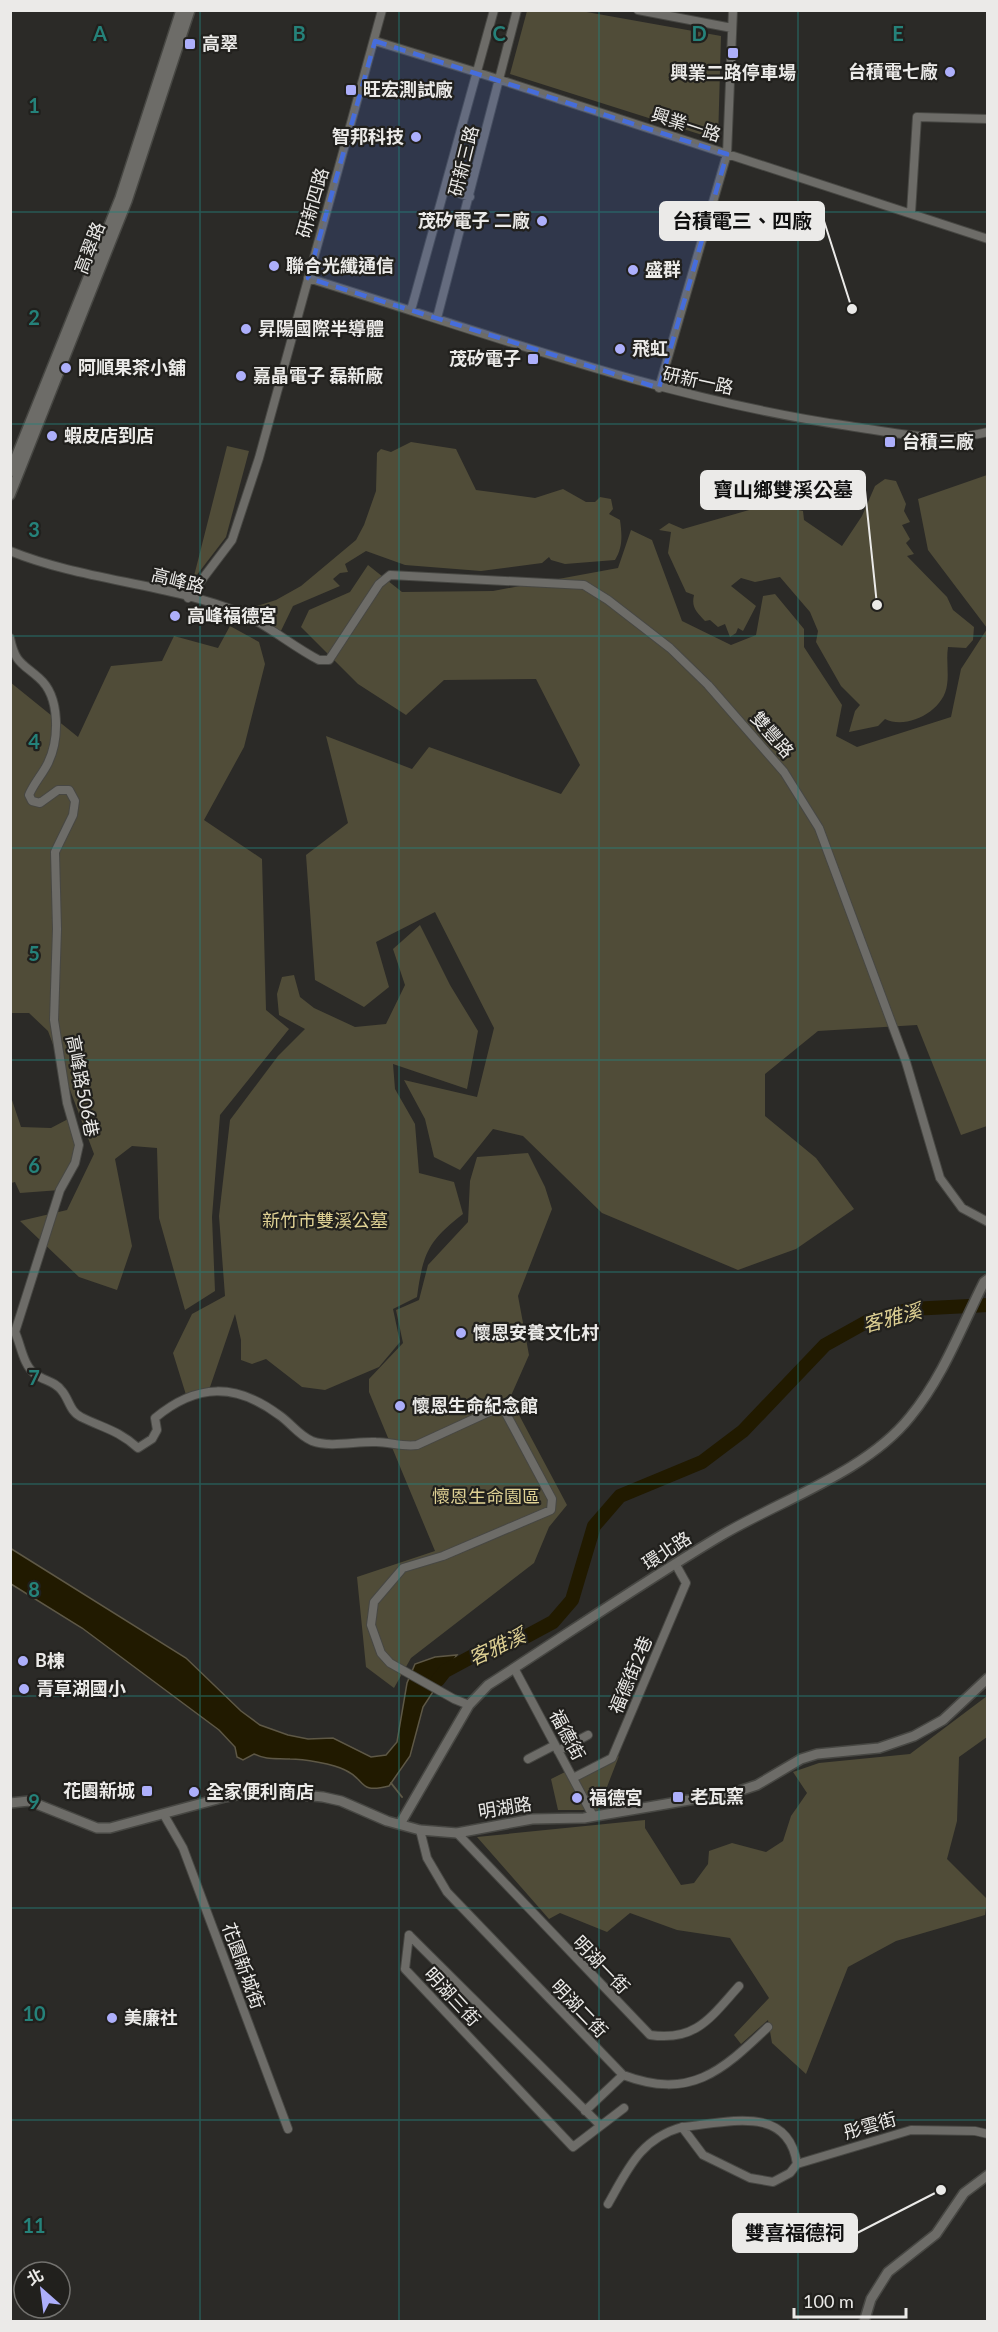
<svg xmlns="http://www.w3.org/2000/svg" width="998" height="2332" font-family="Lato,'Noto Sans TC',sans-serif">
  <rect width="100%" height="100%" fill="#2b2a27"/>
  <path fill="#504c38" d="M527 11H581L721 36 718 140 510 74Z
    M411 442 456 449 476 490 535 498 563 489 586 502H595L600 497 611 499 613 509 609 514 620 520C622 535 623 547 615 560L565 564 551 560 549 557 542 563 481 571 405 565 366 551 345 564 348 572 340 573 333 579 340 586 293 606 278 637 254 620 257 606 276 600 301 586 356 540 364 525 376 491 377 453 381 449 391 452Z
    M227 446 249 451 226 537 193 580Z
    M987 475H988L987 628 928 550 918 499Z
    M885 479 896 481 906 504 904 511 910 522 902 525 910 539 906 543 914 554 907 556 947 597 953 610 974 627 973 640 966 648 948 647C946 660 949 673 947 685 944 711 907 730 885 719L878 726 849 732 855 711 860 705 841 686 816 642 818 631 810 612 780 577 755 582 741 578 731 586 756 606 743 631 738 628 736 633 730 637 725 624 718 627 710 620 705 621C697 612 691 608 694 595L686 592 668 553 671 532 659 530 669 523 683 529 770 504 803 511 804 520 842 546 862 516 875 486Z
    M631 530 652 540 682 621 731 645 756 635 763 596 775 594 804 629V647L842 705 836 736 857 747 951 717 961 669 987 629V1126L961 1135 917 1025 818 1031 765 1074V1116L816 1158 854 1209 796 1249 738 1270 602 1213 523 1136 493 1129 460 1170 434 1157 425 1119 404 1080 477 1097 494 1028 435 912 376 942 389 987 364 1007 315 980 306 855 348 823 326 736 412 769 429 747 561 794 580 765 536 679 444 680 406 715 358 684 301 627 309 610 350 592 368 565 402 592 493 591 618 568Z
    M230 626 259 642 265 664 244 747 204 820 262 859 266 1010 289 1029 220 1115 212 1217 215 1291 185 1310 159 1218 157 1148 132 1146 115 1159 132 1246 117 1290 79 1277 20 1221 67 1210 94 1154 48 1031 29 1013H11L10 682 78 737 111 666 162 661 174 636 218 648Z
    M420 925 450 985 478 1031 467 1089 393 1064 395 1089 415 1124 419 1173 454 1182 463 1214C428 1241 423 1253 417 1297L393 1309 400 1342 379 1367 325 1390 302 1387 266 1359 252 1364 241 1360V1340L235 1314 208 1393 187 1398 173 1353 192 1314 225 1296 219 1216 230 1120 278 1056 305 1029 279 1015 277 994 282 977 294 975 300 997 314 1008 355 1027 386 1024 405 985 393 949Z
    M11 1097 21 1127 51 1128 70 1118 79 1145 60 1190 20 1193 15 1182 11 1183Z
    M528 1153 545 1187 552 1209 518 1296 529 1355 510 1398 567 1505 549 1527 534 1563 411 1658 394 1688 366 1667 357 1577 435 1551 369 1392V1379L403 1343 396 1310 419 1300 428 1265 468 1222 470 1181 477 1157Z
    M987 1696V1737L959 1757 957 1821 947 1859 987 1899 985 1915 896 1941 848 1967 806 2074 772 2043 768 2020 741 2044 734 2035 769 1998 730 1938 677 1930 630 1913 607 1932 560 1913 549 1919 477 1837 645 1820V1828L681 1885 694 1883 708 1864 709 1851 732 1843 766 1852 783 1841 791 1816 807 1793 793 1772 819 1763 910 1754Z
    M619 1756 598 1810H558L551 1779 565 1772 571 1782Z"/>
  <path fill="#211a00" stroke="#5e5846" stroke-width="1.5" d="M10 1548 186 1658 241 1711 260 1725 288 1735 308 1739 333 1738 371 1757 386 1755 397 1742 407 1683 415 1664 435 1657 457 1655 423 1707 410 1756 389 1786C357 1794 367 1780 345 1770 334 1764 303 1759 290 1759 277 1758 266 1760 254 1754L243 1760 237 1757 235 1747 219 1730 82 1628 11 1584Z"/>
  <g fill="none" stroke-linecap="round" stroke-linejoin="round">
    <path stroke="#5e5846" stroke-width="2" d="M391 1783 402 1797"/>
    <path stroke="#211a00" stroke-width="14" d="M438 1680 445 1671 484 1650 527 1636 553 1622 572 1600 594 1526 620 1496 702 1462 743 1431 825 1345 868 1321 911 1309 988 1305"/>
    <defs>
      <path id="minor" d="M638 10 732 28
        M375 41 479 73 988 239
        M446 189 470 197
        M911 213 917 117 988 119
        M308 278C486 333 663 399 849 426 896 433 940 444 988 432
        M411 310 494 10
        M437 318 517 10
        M659 388 727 154 733 10
        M10 551C84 581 167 583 241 613 268 625 292 646 319 660H329L379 584 390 575 584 585 608 600 670 648 708 685 784 772 819 828 906 1062 940 1178 962 1208 988 1222
        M188 598 232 540 259 458 382 10
        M10 638C15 663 22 663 39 678 61 697 59 740 48 763 42 775 34 783 29 795L32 801 40 803 58 790H69L75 801 73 815 55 852 57 929 54 1020 67 1103 79 1145 75 1163 60 1190 15 1332C21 1345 23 1365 35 1374 44 1381 55 1381 62 1391 69 1399 70 1412 81 1417 103 1428 118 1430 138 1448L152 1439 157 1430 155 1418C197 1383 236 1383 279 1415 291 1423 298 1435 312 1441 331 1448 356 1441 376 1442 390 1442 402 1447 417 1445L502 1406 552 1499 551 1510 443 1556 403 1568 374 1602 371 1625 381 1653 390 1663 454 1699 469 1705
        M514 1668 593 1816
        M558 1751 588 1735
        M528 1759 555 1745
        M573 1778 612 1758 686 1583 676 1565
        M164 1815 183 1848 288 2129
        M420 1830 427 1858 447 1892 623 2075C690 2100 721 2072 768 2027
        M457 1833 650 2035C696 2042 711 2017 739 1986
        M409 1935 405 1969 573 2147 624 2108
        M409 1935 600 2125
        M585 2111 623 2075
        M797 2164 911 2130 975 2131 988 2134
        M608 2204C628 2169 640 2139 682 2127 726 2123 788 2103 797 2164L790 2173 773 2182 750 2178 703 2155 682 2127"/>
      <path id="tertiary" d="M10 472 120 198 181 10
        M10 495 127 201 190 10
        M10 1803 29 1801 97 1828H110L225 1797 260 1791 323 1797 341 1801 387 1821 420 1830 457 1833 532 1819 584 1818 736 1792 757 1785 801 1759 817 1754 879 1748 914 1736 943 1720 988 1678
        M400 1824 469 1705 488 1685C566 1635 643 1582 722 1535 781 1500 866 1472 910 1417 943 1377 961 1328 984 1282L988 1279
        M864 2322 871 2299 888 2272 936 2234 964 2193 988 2175"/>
    </defs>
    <use href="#minor" stroke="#474743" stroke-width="10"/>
    <use href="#tertiary" stroke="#474743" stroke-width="12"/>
    <use href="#minor" stroke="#6d6c68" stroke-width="8"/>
    <use href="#tertiary" stroke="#6d6c68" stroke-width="9"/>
  </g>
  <path fill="#466ddb" fill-opacity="0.2" stroke="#466ddb" stroke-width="4.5" stroke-dasharray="12 8" stroke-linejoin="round" d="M375 41 727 154 659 388 308 278Z"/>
  <path fill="none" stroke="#25827a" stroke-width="1.5" stroke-opacity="0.55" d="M200 10V2322M399 10V2322M599 10V2322M798 10V2322M10 212H988M10 424H988M10 636H988M10 848H988M10 1060H988M10 1272H988M10 1484H988M10 1696H988M10 1908H988M10 2120H988"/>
  <g fill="#adaffb" stroke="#21201d" stroke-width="2">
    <rect x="184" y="38" width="12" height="12" rx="3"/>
    <rect x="727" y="47" width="12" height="12" rx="3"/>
    <circle cx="950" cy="72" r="6"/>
    <rect x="345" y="84" width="12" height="12" rx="3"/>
    <circle cx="416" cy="137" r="6"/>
    <circle cx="542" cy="221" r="6"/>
    <circle cx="274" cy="266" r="6"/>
    <circle cx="633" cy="270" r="6"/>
    <circle cx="246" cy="329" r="6"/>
    <circle cx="620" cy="349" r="6"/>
    <rect x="527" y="353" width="12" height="12" rx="3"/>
    <circle cx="66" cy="368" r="6"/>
    <circle cx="241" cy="376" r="6"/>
    <circle cx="52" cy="436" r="6"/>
    <rect x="884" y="436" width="12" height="12" rx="3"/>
    <circle cx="175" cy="616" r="6"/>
    <circle cx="461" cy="1333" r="6"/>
    <circle cx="400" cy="1406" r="6"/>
    <circle cx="23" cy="1661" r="6"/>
    <circle cx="24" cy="1689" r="6"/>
    <rect x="141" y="1785" width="12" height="12" rx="3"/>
    <circle cx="194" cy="1792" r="6"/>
    <rect x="672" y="1791" width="12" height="12" rx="3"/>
    <circle cx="577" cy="1798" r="6"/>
    <circle cx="112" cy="2018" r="6"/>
  </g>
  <g text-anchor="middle" stroke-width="4.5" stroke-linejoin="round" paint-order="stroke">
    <g font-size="18" font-weight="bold" fill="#ebeae8" stroke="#21201d" text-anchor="start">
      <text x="202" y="50">高翠</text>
      <text x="938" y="78" text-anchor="end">台積電七廠</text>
      <text x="733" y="79" text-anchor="middle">興業二路停車場</text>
      <text x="363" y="96">旺宏測試廠</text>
      <text x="404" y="143" text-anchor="end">智邦科技</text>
      <text x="530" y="227" text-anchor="end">茂矽電子 二廠</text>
      <text x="286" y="272">聯合光纖通信</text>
      <text x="645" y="276">盛群</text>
      <text x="258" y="335">昇陽國際半導體</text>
      <text x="632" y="355">飛虹</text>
      <text x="521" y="365" text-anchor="end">茂矽電子</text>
      <text x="78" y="374">阿順果茶小舖</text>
      <text x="253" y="382">嘉晶電子 磊新廠</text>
      <text x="64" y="442">蝦皮店到店</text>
      <text x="902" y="448">台積三廠</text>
      <text x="187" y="622">高峰福德宮</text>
      <text x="473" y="1339">懷恩安養文化村</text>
      <text x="412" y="1412">懷恩生命紀念館</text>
      <text x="35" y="1667">B棟</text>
      <text x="36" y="1695">青草湖國小</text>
      <text x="135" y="1797" text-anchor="end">花園新城</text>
      <text x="206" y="1798">全家便利商店</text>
      <text x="690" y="1803">老瓦窯</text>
      <text x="589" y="1804">福德宮</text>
      <text x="124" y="2024">美廉社</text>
    </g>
    <g font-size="18" fill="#ebeae8" stroke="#21201d">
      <text transform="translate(686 125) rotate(18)" y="6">興業一路</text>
      <text transform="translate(464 161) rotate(-76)" y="6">研新三路</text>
      <text transform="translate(313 203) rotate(-74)" y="6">研新四路</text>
      <text transform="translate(90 248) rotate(-69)" y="6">高翠路</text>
      <text transform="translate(698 381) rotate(12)" y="6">研新一路</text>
      <text transform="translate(178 581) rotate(14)" y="6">高峰路</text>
      <text transform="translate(772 735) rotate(49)" y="6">雙豐路</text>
      <text transform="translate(82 1086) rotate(79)" y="6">高峰路506巷</text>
      <text transform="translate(667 1551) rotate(-33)" y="6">環北路</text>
      <text transform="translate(631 1675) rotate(-67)" y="6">福德街2巷</text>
      <text transform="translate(567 1735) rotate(62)" y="6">福德街</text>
      <text transform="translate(505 1808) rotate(-9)" y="6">明湖路</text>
      <text transform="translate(601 1965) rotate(46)" y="6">明湖一街</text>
      <text transform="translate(243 1966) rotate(70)" y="6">花園新城街</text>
      <text transform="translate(452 1997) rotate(47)" y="6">明湖三街</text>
      <text transform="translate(579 2009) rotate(46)" y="6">明湖二街</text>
      <text transform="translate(870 2126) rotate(-16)" y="6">彤雲街</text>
    </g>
    <g font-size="18" fill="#dfd194" stroke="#21201d">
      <text x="325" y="1227">新竹市雙溪公墓</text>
      <text x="486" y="1503">懷恩生命園區</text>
    </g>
    <g font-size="20" font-style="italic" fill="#ddcf92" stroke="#21201d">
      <text transform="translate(892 1318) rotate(-15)" y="7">客雅溪</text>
      <text transform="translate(497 1647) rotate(-25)" y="7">客雅溪</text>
    </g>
  </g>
  <g font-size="20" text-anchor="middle" font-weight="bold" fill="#25827a" stroke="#21201d" stroke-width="4.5" stroke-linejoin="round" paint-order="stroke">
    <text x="100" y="41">A</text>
    <text x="299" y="41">B</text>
    <text x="499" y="41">C</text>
    <text x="699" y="41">D</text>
    <text x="898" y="41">E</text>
    <text x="34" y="113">1</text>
    <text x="34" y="325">2</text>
    <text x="34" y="537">3</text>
    <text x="34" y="749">4</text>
    <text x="34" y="961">5</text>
    <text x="34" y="1173">6</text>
    <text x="34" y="1385">7</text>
    <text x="34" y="1597">8</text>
    <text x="34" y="1809">9</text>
    <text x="34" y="2021">10</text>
    <text x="34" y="2233">11</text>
  </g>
  <path fill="none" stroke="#ebeae8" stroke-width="2" d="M852 309L824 221M877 605L865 490M941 2190L857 2233"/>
  <g fill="#ebeae8" stroke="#21201d" stroke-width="2">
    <circle cx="852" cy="309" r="6"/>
    <circle cx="877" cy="605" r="6"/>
    <circle cx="941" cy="2190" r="6"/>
  </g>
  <g fill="#ebeae8" stroke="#ebeae8" stroke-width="2">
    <rect x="660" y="202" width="164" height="38" rx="6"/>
    <rect x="701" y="471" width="164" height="38" rx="6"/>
    <rect x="733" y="2214" width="124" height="38" rx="6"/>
  </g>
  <g font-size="20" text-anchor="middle" font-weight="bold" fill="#111">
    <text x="742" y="228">台積電三、四廠</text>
    <text x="783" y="497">寶山鄉雙溪公墓</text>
    <text x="795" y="2240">雙喜福德祠</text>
  </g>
  <rect width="998" height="2332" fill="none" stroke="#ebeae8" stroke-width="24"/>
  <g transform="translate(42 2290) rotate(332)"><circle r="28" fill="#21201d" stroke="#72716e" stroke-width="1.5"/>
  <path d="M0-4.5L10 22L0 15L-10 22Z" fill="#adaffb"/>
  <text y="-9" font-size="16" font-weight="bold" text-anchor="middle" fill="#ebeae8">北</text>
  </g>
  <path d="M794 2308v9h112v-9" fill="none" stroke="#ebeae8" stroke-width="3"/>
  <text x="803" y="2308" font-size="18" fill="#ebeae8" stroke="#21201d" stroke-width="4.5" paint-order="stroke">100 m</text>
</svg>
